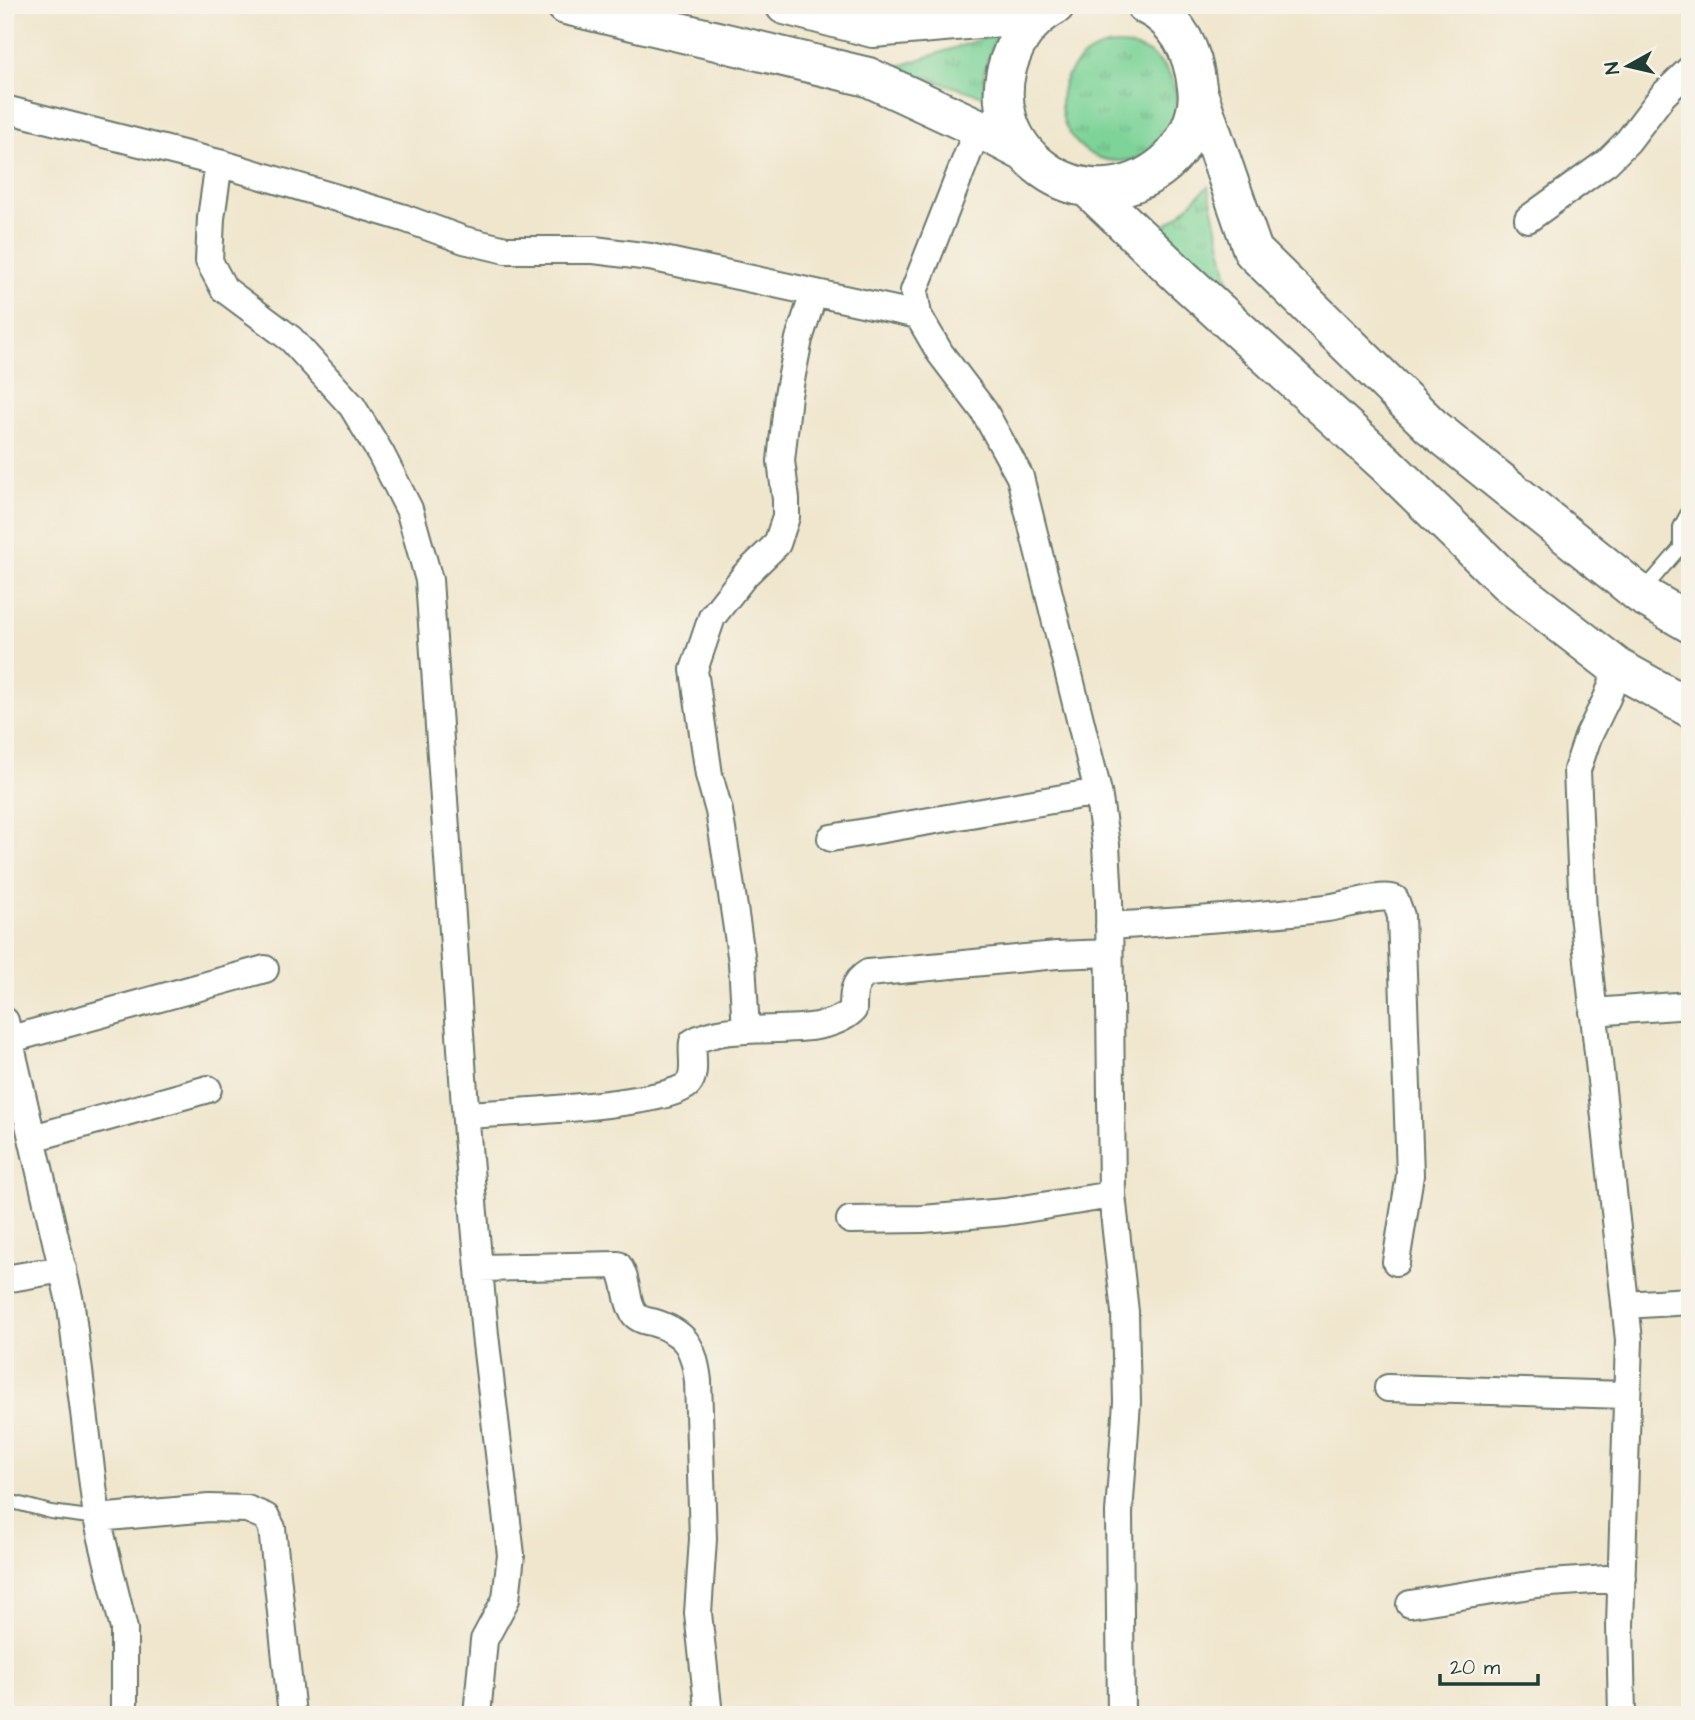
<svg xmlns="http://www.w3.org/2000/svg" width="1695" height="1720" font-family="'Architects Daughter',sans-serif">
  <defs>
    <pattern id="grass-tufts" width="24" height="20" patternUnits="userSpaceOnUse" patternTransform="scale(1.75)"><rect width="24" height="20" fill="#7dd398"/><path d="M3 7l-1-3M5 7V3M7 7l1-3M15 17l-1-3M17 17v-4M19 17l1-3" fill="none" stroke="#66ac7d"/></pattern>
  </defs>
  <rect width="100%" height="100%" fill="#f7f3e8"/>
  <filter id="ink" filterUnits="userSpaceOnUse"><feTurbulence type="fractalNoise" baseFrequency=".0143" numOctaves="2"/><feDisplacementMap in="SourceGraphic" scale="14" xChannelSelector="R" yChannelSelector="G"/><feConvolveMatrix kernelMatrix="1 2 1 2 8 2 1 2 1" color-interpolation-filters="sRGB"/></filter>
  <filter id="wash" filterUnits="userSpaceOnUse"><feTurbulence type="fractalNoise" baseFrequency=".00686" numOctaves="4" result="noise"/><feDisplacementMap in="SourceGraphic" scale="28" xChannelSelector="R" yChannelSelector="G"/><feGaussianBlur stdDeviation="1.57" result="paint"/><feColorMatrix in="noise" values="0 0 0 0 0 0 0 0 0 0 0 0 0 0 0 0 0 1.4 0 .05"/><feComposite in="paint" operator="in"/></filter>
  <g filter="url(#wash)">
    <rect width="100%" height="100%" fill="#f0e6cd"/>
    <path fill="url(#grass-tufts)" stroke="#4e8866" stroke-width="2" d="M997 34 985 68 983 96 893 68Z
      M1061 103a58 58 0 1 1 116 0a58 58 0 1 1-116 0Z
      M1208 186 1231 291 1160 229 1179 215Z"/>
  </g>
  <g filter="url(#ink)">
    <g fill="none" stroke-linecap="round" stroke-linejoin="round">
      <defs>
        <path id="service" d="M1642 592 1680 548V527L1690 508
          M5 1500 51 1512 97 1518"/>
        <path id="minor" d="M5 109 219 163 404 218 464 240 506 250H594L650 257 918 315
          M978 128 914 291 918 315 940 353 984 411 1020 477 1098 792 1106 845 1109 901 1112 1195 1125 1312 1127 1402 1119 1513 1121 1715
          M219 163 211 218 209 261 224 289 291 339 352 406 381 454 409 509 429 580 467 1136 485 1335 511 1555 506 1599 484 1640 477 1715
          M1528 219 1607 162 1628 141 1663 95 1690 69
          M1618 668 1607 698 1588 737 1577 770 1583 914 1629 1340 1620 1625 1622 1715
          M831 838 1098 792
          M1109 926C1182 921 1254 917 1327 908 1344 906 1382 893 1395 899L1401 916 1410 1175 1396 1262
          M1593 1012 1690 1005
          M5 1021 71 1306 97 1518 124 1629V1715
          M746 1030 742 962 727 861 719 811 709 775 694 670 712 617 745 575 777 544 786 517V499L781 461 788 395 799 339 814 293
          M11 1039 265 969
          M466 1115C501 1113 670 1105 688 1084 697 1074 691 1055 693 1042 736 1017 819 1043 853 1010 853 993 853 982 868 973L1057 955 1109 953
          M33 1138 208 1089
          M850 1220 923 1219 1005 1212 1112 1195
          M479 1268 618 1265C628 1280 625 1297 633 1312 637 1319 645 1321 652 1322 686 1332 694 1347 698 1381L703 1539 698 1613 709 1715
          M5 1279 63 1269
          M1625 1305 1690 1301
          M1388 1388 1627 1395
          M97 1518 209 1508 247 1509 266 1517 272 1528 292 1715
          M1410 1604 1536 1584 1622 1578"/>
        <path id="primary" d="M566 5 868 77 978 128 1024 152
          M785 5 873 28 1038 14
          M1055 5C1035 16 1022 30 1013 51 970 148 1086 232 1166 163 1186 145 1201 113 1197 87 1193 52 1179 21 1146 5
          M1198 93 1253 251 1431 426 1640 594 1690 623
          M1088 188 1182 278 1386 464 1507 582 1618 668 1690 708"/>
      </defs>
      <use href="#service" stroke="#68786a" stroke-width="16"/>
      <use href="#minor" stroke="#68786a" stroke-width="30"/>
      <use href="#primary" stroke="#68786a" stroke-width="42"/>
      <use href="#service" stroke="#fff" stroke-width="12"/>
      <use href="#minor" stroke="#fff" stroke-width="26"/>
      <use href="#primary" stroke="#fff" stroke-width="38"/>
    </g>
  </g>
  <rect width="1695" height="1720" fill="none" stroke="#f7f3e8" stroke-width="28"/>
  <g transform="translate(1628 66) rotate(262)" stroke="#f7f3e8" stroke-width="5" paint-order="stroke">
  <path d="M0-5L12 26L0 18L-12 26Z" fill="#1f3d34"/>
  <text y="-10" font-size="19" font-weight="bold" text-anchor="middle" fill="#1f3d34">N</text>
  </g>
  <path d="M1440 1674v10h98v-10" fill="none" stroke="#1f3d34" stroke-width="3.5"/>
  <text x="1450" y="1674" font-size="21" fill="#1f3d34" stroke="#f7f3e8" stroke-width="5" paint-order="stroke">20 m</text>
</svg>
